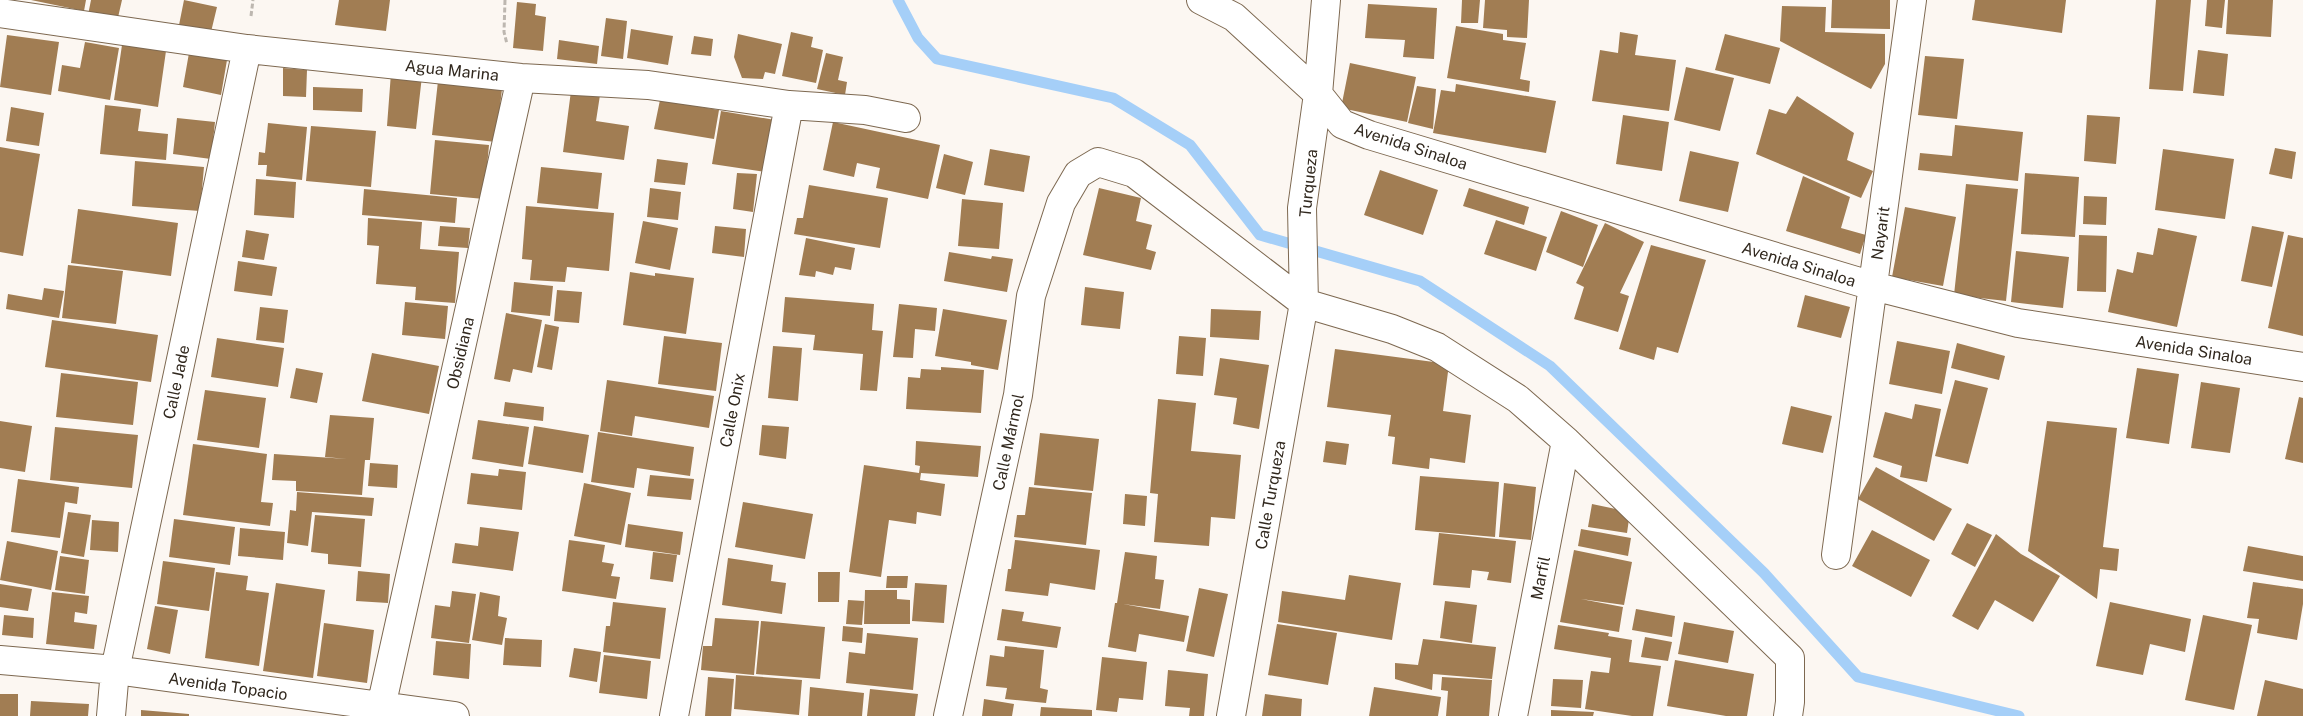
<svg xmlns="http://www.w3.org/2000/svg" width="2303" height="716" font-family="'Public Sans',sans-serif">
  <rect width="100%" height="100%" fill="#fcf7f2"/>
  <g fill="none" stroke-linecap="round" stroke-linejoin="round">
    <path stroke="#a5cff8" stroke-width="11" d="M898 0 918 38 937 59 1113 98 1190 145 1260 235 1420 281 1550 366 1764 573 1858 677 2019 716"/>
  </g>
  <path fill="#a17d53" d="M31 0H86L84 11Z
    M91 0H122L116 26 87 20Z
    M184 0 217 7 211 32 179 25Z
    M339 0H390L386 31 335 25Z
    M1462 0H1480L1478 23H1461Z
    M1485 0H1529L1527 38 1507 37V30L1483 28Z
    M1832 0H1890V29L1831 28Z
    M1975 0H2066L2062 33 1972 20Z
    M2156 0H2191L2183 91 2149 89Z
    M2207 0H2225L2222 28 2205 26Z
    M2228 0H2273L2271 37 2226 34Z
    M517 2 536 4 535 15 546 17 543 51 513 48Z
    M1368 4 1437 8 1434 59 1403 57 1405 40 1365 38Z
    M1782 6 1826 7 1825 32 1885 34V64L1871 89 1780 41Z
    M606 18 627 21 623 59 601 56Z
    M1456 26 1503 34V40L1526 43 1520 79 1530 81 1529 92 1447 78Z
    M631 29 673 36 668 65 627 58Z
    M791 32 813 37 811 47 823 50 816 83 782 76Z
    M1620 32 1638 35 1635 55 1676 60 1669 111 1592 101 1600 50 1618 53Z
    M738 34 782 44 775 74 765 72 763 79 742 78 734 57Z
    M1725 34 1780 48 1770 84 1715 70Z
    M7 35 59 42 51 95 0 87Z
    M694 36 713 39 711 56 691 54Z
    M559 40 599 46 597 64 557 59Z
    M85 42 119 48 110 100 58 91 62 65 80 68Z
    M122 45 166 51 158 107 114 100Z
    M2198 50 2228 54 2224 96 2193 93Z
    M189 53 227 60 221 95 183 87Z
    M826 53 843 57 838 80 847 82 845 95 817 89Z
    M1925 56 1964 59 1957 119 1918 115Z
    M1350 63 1416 77 1407 122 1341 108Z
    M1686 67 1734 78 1720 131 1674 120Z
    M283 68 307 70 306 97 283 96Z
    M391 73 422 76 416 129 387 126Z
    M438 81 502 89 496 142 432 135Z
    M1456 84 1556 101 1546 153 1433 133 1441 90 1455 92Z
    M1417 86 1436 89 1433 129 1408 123Z
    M313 87 363 89 362 112 313 110Z
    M571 91 600 95 596 121 629 126 624 160 563 152Z
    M1797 96 1854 133 1847 160 1873 171 1861 198 1756 154 1769 109 1786 114Z
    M660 100 719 110 714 139 654 129Z
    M105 105 141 109 138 131 168 134 166 160 100 154Z
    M11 107 44 113 39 146 6 141Z
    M721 111 781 121 772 173 712 164Z
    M1623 115 1669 122 1662 171 1616 164Z
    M2087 115 2120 117 2116 164 2084 161Z
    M177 118 215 122 211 159 173 154Z
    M833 122 940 145 928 199 876 188 880 168 857 163 854 177 823 170Z
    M268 123 307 127 302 180 266 176 267 165H258L259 152 265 153Z
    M1955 125 2023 132 2018 181 1918 170 1920 153 1952 156Z
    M311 126 376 131 371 187 306 181Z
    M435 140 489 145 484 199 430 194Z
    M0 147 40 154 23 256 0 252Z
    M2275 148 2296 152 2292 179 2269 174Z
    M990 149 1030 156 1024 192 984 185Z
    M2163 149 2234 159 2225 219 2155 210Z
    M1690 151 1739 162 1728 212 1679 201Z
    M944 154 973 162 965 195 936 188Z
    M657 159 688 163 685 185 654 182Z
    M135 161 204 167 200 211 132 206Z
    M541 167 602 173 598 209 537 203Z
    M1380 170 1438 190 1423 235 1364 215Z
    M737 173 757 174 753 212 733 209Z
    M2025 173 2079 177 2075 237 2021 234Z
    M1803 176 1850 197 1841 228 1866 235 1860 254 1786 231Z
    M256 179 296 182 294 218 254 215Z
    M1966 184 2018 189 2006 301 1954 295Z
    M809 185 888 198 880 248 794 234 797 218H803Z
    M650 188 681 192 678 220 647 217Z
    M1099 188 1141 198 1136 221 1152 225 1146 249 1156 252 1151 270 1083 255Z
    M1469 188 1529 207 1524 225 1463 206Z
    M364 189 457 198 455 223 362 215Z
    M2084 196 2107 197 2106 225 2083 224Z
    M962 199 1003 203 999 249 958 246Z
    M526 206 614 213 609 271 567 267 565 282 530 280 532 260 522 259Z
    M1905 207 1956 217 1943 286 1892 277Z
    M78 209 178 223 171 276 71 263Z
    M1561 211 1598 225 1583 267 1546 252Z
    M368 218 422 222 420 249 459 252 455 303 415 300 416 287 376 284 379 246 367 245Z
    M1496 220 1547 237 1536 271 1484 254Z
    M643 221 678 228 670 270 635 263Z
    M1605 223 1644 242 1620 293 1629 296 1618 332 1574 319 1584 287 1576 283Z
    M440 226 470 228 468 248 438 246Z
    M715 226 746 229 744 257 712 253Z
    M2252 226 2284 232 2272 287 2241 281Z
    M2158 228 2197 236 2177 327 2108 312 2117 269 2133 273 2137 252 2153 255Z
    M246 230 269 234 264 260 242 257Z
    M2079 235 2107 236 2106 292 2077 291Z
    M2288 235 2303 238V336L2268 328Z
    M806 238 855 248 851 270 835 267 833 275 816 271 815 277 799 275Z
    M1651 245 1706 260 1678 353 1657 347 1654 360 1619 349Z
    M2016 251 2069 257 2063 308 2011 302Z
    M949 252 991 259 992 256 1013 259 1007 292 944 281Z
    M238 261 277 267 272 296 234 291Z
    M68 265 123 271 116 324 62 318Z
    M630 272 655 276V273L694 278 686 334 623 325Z
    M514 282 553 286 550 316 511 312Z
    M1085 287 1124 292 1120 329 1081 325Z
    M44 288 64 291 59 318 6 309 8 294 42 300Z
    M557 290 582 292 579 323 554 321Z
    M1805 295 1850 307 1841 338 1797 327Z
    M785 297 874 304 872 330 883 331 877 391 860 390 863 354 813 350 815 335 782 332Z
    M405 302 448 306 445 339 402 335Z
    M899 304 937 308 935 331 915 329 913 358 893 357Z
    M260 307 288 310 284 343 256 340Z
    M943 309 1007 320 998 370 971 365V362L935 356Z
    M1211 309 1261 311 1259 340 1210 337Z
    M506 313 542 320 532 373 513 369 510 382 494 379Z
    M52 320 158 335 151 382 45 367Z
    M545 324 559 327 552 370 537 367Z
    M664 336 722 343 716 391 658 384Z
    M1179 336 1206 338 1203 376 1176 374Z
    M217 338 284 348 278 387 211 377Z
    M1897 341 1950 351 1942 394 1889 384Z
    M1957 343 2005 356 1999 380 1951 368Z
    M773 346 802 348 798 401 768 398Z
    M1335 349 1449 364 1443 411 1471 415 1465 463 1430 458 1429 469 1392 464 1395 437 1388 436 1391 415 1327 407Z
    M372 353 439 366 429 414 362 401Z
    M1220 358 1269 365 1259 429 1233 424 1237 398 1214 395Z
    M941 367 984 370 981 413 906 409 908 377 920 378 921 369 941 370Z
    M296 368 323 373 317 403 290 398Z
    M2137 368 2179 374 2169 444 2126 438Z
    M61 373 138 382 133 425 56 417Z
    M607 380 714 396 709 428 635 416 632 436 600 431Z
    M1955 380 1988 388 1968 464 1935 456Z
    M2201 382 2240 388 2230 453 2191 448Z
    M205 390 266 398 259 448 197 440Z
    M2299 397 2303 398V463L2285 459Z
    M1158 399 1196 403 1191 451 1241 455 1235 519 1211 517 1209 546 1154 542 1158 494 1150 493Z
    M505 402 544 407 543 421 503 416Z
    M1915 404 1941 409 1927 482 1900 477 1902 466 1873 457 1885 412 1912 419Z
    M1791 406 1832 416 1823 453 1782 444Z
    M330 415 374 418 370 460H365L362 495 296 491V481L272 480 274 454 347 459 325 457Z
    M478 420 529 427 523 467 472 459Z
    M0 421 32 426 25 472 0 468Z
    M2047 421 2117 428 2103 547 2119 549 2117 571 2100 569 2097 599 2028 551Z
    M762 425 789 427 786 459 759 455Z
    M534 426 589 435 583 473 528 464Z
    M55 427 138 435 132 488 50 480Z
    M598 432 694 447 690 476 637 468 634 488 591 482Z
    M1040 433 1099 439 1093 491 1034 485Z
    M916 441 981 446 978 477 921 473 920 480 945 484 941 516 917 512 916 524 889 520 881 577 849 572 864 465 919 473 920 466 915 465Z
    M1326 441 1349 444 1346 465 1323 462Z
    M193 444 267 454 261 502 273 503 270 526 183 515Z
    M370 463 398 465 397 488 368 486Z
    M1876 467 1952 509 1934 541 1858 499Z
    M499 469 526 472 522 510 467 504 471 473 498 476Z
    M650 475 694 479 691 500 647 496Z
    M1420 476 1499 482 1495 537 1415 530Z
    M18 479 79 487 77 504 65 502 60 538 11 532Z
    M584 483 631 493 621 545 574 536Z
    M1504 483 1536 487 1531 540 1499 537Z
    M1029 487 1092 493 1086 545 1014 537 1017 515H1025Z
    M297 492 374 498 372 516 312 512 308 546 287 543 290 510 296 511Z
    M1125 494 1147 496 1145 526 1123 524Z
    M743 502 813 514 805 559 735 547Z
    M1592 504 1630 512 1627 533 1588 527Z
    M68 512 91 515 84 557 61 553Z
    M315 515 365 519 361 567 328 564V554L311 552Z
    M174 519 235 527 230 565 169 557Z
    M92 520 119 522 118 552 90 550Z
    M1967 523 1992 535 1975 567 1951 554Z
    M628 524 683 532 680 555 625 547Z
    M480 527 519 532 513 571 452 563 455 543 478 546Z
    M240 528 285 532 283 560 238 556Z
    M1581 529 1631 538 1628 556 1578 546Z
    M1872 530 1930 560 1911 597 1852 566Z
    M1439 533 1516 541 1511 583 1487 580 1489 572 1472 570 1470 588 1433 585Z
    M1996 534 2021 554 2060 576 2033 622 1995 600 1978 630 1952 616Z
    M569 540 605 545 602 562 614 564 611 576 620 577 616 599 562 591Z
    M1015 540 1100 550 1095 590 1050 583 1048 596 1005 591 1008 569H1011Z
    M7 541 58 551 51 590 0 580Z
    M2248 546 2303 556V581L2243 571Z
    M1574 550 1632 562 1624 605 1581 599 1623 607 1619 632 1560 622Z
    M653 552 677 555 673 582 650 579Z
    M1125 552 1157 556 1155 579 1164 580 1160 609 1123 604 1189 616 1184 642 1139 634 1136 652 1108 647 1115 603H1117Z
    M60 556 89 560 85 594 55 590Z
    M728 558 773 565 771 581 786 583 782 614 722 605Z
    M163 561 215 568 209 611 157 604Z
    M358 571 390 574 388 603 356 601Z
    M216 572 248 576 246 590 269 593 259 666 205 658Z
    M818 572H840L839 602H818Z
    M1349 575 1401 583 1392 640 1278 622 1282 591 1345 600Z
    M887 576H908L907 588H886Z
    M2253 582 2303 589V604L2297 640 2257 633 2259 619 2247 618Z
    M276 583 325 590 313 678 263 671Z
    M915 583 947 585 944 623 912 621Z
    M0 584 32 589 28 611 0 607Z
    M1199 588 1228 594 1214 657 1186 651Z
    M865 590H897V599L910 600V624H864Z
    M452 591 476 594 469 643 431 638 435 605 450 607Z
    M52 592 89 596 87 614 75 612 74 622 97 625 94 649 46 644Z
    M480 592 500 596 498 616 507 618 502 645 472 640Z
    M848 600 864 601 862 625 846 624Z
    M1445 601 1477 605 1472 643 1440 638Z
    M613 602 666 608 660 659 603 652 606 626H610Z
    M2110 602 2191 619 2185 652 2150 644 2143 675 2096 666Z
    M155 606 178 610 170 654 147 649Z
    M1002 609 1024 612 1022 621 1061 627 1057 648 997 640Z
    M1636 609 1675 616 1672 637 1632 630Z
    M4 615 34 618 33 638 2 635Z
    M2203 615 2252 625 2234 710 2185 700Z
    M715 618 759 621 754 675 701 670 703 646H712Z
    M761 621 825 627 820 679 756 674Z
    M1684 622 1734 631 1728 663 1678 654Z
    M324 623 374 630 367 683 317 676Z
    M1277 624 1337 633 1328 685 1268 675Z
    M1558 625 1609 633 1608 636 1632 640 1629 662 1661 666 1653 716H1632L1585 709 1591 671 1609 673 1611 658 1554 649Z
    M843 626 863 628 862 643 842 641Z
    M867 633 918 638 913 690 846 683 849 652 865 654Z
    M1645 637 1672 642 1668 661 1641 657Z
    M505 638 542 640 541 667 503 665Z
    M1423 639 1496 647 1492 679 1433 674 1432 690 1395 679V663L1418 665Z
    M436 641 471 644 469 679 433 675Z
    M1005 646 1044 650 1040 688 1048 690 1046 703 1005 699 1007 688 986 686 990 655 1004 657Z
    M574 648 601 652 597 682 569 677Z
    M604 655 651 661 647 699 599 693Z
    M1102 657 1147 662 1143 700 1119 698 1117 712 1096 710Z
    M1675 660 1754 674 1747 716H1726L1667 706Z
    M1168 670 1208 674 1204 716H1189L1190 708 1165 706Z
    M736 675 802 680 799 715 734 709Z
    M708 677 734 679 731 716H705Z
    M1442 677 1492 680 1489 716H1446L1448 691 1441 690Z
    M1553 679 1583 680 1581 708 1551 706Z
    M2265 680 2303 689V716H2257Z
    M810 687 864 693 862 716H808Z
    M1374 687 1441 697 1438 716H1369Z
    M870 689 918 694 915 716H867Z
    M0 694H18V716H0Z
    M1265 694 1302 699 1301 716H1262Z
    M984 699 1014 704 1012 716H982Z
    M31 701 89 704 88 716H30Z
    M1041 707 1092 710V716H1040Z
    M141 710 189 714V716H141Z
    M1551 710 1594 712 1593 716H1551Z"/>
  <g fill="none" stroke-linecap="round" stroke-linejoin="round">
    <defs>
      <path id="minor" d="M1201 0 1234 17 1318 94 1342 124 1369 135 1873 286 2018 323 2303 367
        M0 13 247 49 521 78 648 85 789 105 865 110 906 118
        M1836 555 1912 0
        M0 660 115 670 455 716
        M381 707 521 78
        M111 716 115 670 247 49
        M674 716 789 105
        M948 716 1018 395 1031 296 1061 203 1078 174 1098 162 1134 173 1304 303 1392 329 1437 347 1518 399 1566 441 1790 658V702L1788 716
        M1231 716 1304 303 1302 208 1318 94 1326 0
        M1513 716 1566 441"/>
    </defs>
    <use href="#minor" stroke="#7d6850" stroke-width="30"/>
    <path stroke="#bdb7b0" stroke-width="3" stroke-dasharray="5 2.5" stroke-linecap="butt" d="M505 0 504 32 507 44
      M251 16 253 0"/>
    <use href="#minor" stroke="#fff" stroke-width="28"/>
  </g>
  <g text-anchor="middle" stroke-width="4" stroke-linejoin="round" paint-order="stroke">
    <g font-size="16" fill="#31281e" stroke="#fff">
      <text transform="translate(452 70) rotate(6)" y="6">Agua Marina</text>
      <text transform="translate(1411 146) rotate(18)" y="6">Avenida Sinaloa</text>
      <text transform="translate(1308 183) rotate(-84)" y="6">Turqueza</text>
      <text transform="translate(1880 233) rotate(-82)" y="6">Nayarit</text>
      <text transform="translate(1799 264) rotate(17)" y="6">Avenida Sinaloa</text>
      <text transform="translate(2194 350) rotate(9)" y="6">Avenida Sinaloa</text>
      <text transform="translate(460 353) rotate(-77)" y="6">Obsidiana</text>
      <text transform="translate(176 382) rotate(-78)" y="6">Calle Jade</text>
      <text transform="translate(732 410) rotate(-79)" y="6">Calle Onix</text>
      <text transform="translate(1008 442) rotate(-78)" y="6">Calle Mármol</text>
      <text transform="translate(1270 495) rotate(-80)" y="6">Calle Turqueza</text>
      <text transform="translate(1540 578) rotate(-79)" y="6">Marfil</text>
      <text transform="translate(228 686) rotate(8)" y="6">Avenida Topacio</text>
    </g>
  </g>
</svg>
